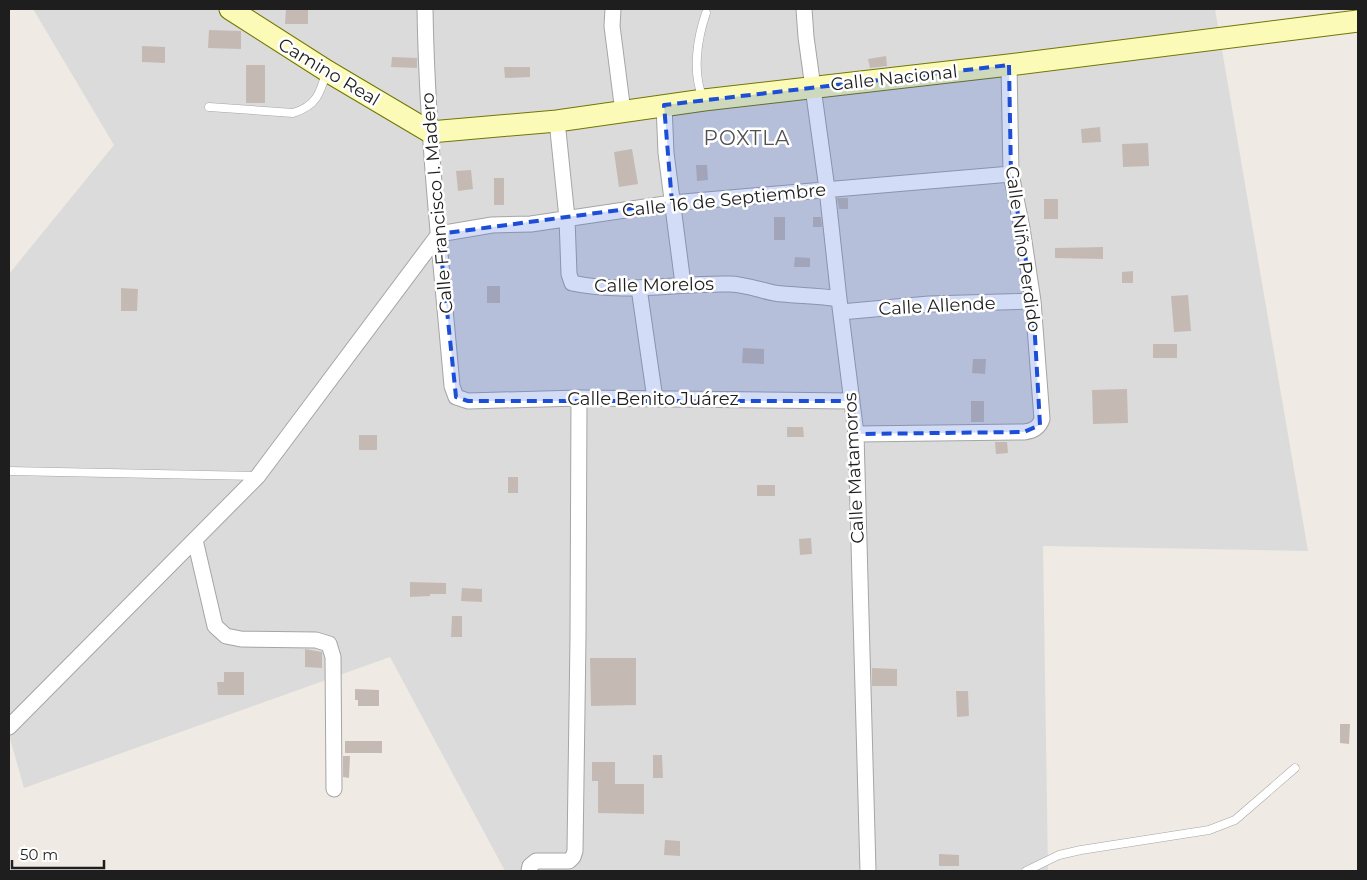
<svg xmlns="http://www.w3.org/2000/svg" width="1367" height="880" font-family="Montserrat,sans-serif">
  <rect width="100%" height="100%" fill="#efeae3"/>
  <path fill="#dcdbdb" d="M33 9H1215L1308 551 1043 546 1048 871H505L390 657 24 788 9 735V274L114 145Z"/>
  <path fill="#c4bab3" d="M286 9H308V24H285Z
    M209 30 241 31V49L208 48Z
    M142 46 165 47V63L142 62Z
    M886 56 887 66 870 68 868 59Z
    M392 57 417 58V68L391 67Z
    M246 65H265V103H246Z
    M504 67H530V77L505 78Z
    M1100 127 1101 142 1082 143 1081 129Z
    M1148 143 1149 166 1123 167 1122 144Z
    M632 149 638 184 619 187 614 152Z
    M696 165H707L708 180 697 181Z
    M471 170 473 189 458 191 456 171Z
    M494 178H504V205H494Z
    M837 198H848V209H839Z
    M1044 199H1058V219H1044Z
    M774 217H785V240H774Z
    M813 217H821L822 227H813Z
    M1103 247V259L1055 258V248Z
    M795 257 810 258V267H794Z
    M1133 271V283H1122V272Z
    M487 286H500V303H487Z
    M121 288 138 289 137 311H121Z
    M1188 295 1191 331 1174 332 1171 296Z
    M1153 344H1177V358H1153Z
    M743 348 764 349V364L742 363Z
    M973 359H986L985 374 972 373Z
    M1127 389 1128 423 1093 424 1092 390Z
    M971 401H984V422H971Z
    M787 427H803L804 437H787Z
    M359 435H377V450H359Z
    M995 442H1007L1008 453 996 454Z
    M508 477H518V493H508Z
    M757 485H775V496H757Z
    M811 538 812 554 800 555 799 539Z
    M410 582 446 583V594H430V596L410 597Z
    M462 588 482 589V602L461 601Z
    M452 616H462V637H451Z
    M305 649 322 652V668L305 667Z
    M590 658H636V705L591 706Z
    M872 668 897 669V686H872Z
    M224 672H244V695H218L217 682H224Z
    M355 689 379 690V706H358V700H355Z
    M956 691H968L969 716 957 717Z
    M1340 724H1350L1349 744 1340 743Z
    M345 741H382V753H345Z
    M653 755H662L663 778H653Z
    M343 756H350L349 778 343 777Z
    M592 762H615V784H644V814L598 813V781H592Z
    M665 840 680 841V856L664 855Z
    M939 854 959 855V866H939Z"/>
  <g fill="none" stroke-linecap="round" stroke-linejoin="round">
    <defs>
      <path id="lane" d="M703 98C692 73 697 39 706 13
        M209 107 293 113C316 106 320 94 326 73
        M9 471 256 476
        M1026 871 1059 855 1081 850 1209 830 1235 820 1295 768"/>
      <path id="street" d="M425 9C427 135 441 260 452 386L456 397 468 401 579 398 852 401
        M613 9 612 26 623 112
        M804 9 806 37 827 189 839 299 856 434 868 871
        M664 105 666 153 683 284
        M557 121 567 218 569 274 572 283C623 294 677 283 729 284 744 284 759 290 774 293 796 296 818 295 839 299
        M639 288 655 399
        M841 312 929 304 1033 301
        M856 434 1024 432C1033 431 1039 428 1042 419L1033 301 1022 228 1011 174 1009 65
        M195 540 215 626 226 636 241 639 316 640 329 644 333 657 334 789
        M9 727 258 476 439 234 492 225 531 224 672 203 1011 174
        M529 871 530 866 536 861H569L573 857 575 851 578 637 579 398"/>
      <path id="secondary" d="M230 9 327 71 430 132 557 121 704 100 1009 65 1358 21"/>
    </defs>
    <use href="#lane" stroke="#a5a5a5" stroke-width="9"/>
    <use href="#street" stroke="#a5a5a5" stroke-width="17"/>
    <use href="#secondary" stroke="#717703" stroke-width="23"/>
    <use href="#lane" stroke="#fff" stroke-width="8"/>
    <use href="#street" stroke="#fff" stroke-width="15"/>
    <use href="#secondary" stroke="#fbfab6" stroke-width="21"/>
  </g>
  <path fill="#1d4ed8" fill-opacity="0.2" stroke="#1d4ed8" stroke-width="4" stroke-dasharray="10 6" stroke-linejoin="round" d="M1009 65 1011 174 1033 301 1040 425 1024 432 856 434 852 401H468L456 397 439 234 672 203 664 105Z"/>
  <g text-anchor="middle" stroke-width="5" stroke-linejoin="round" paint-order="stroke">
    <g font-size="18" fill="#1e1e1e" stroke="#fff">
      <text transform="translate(329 72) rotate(31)" y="6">Camino Real</text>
      <text transform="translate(894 78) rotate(-6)" y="6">Calle Nacional</text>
      <text transform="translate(724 200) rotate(-6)" y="6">Calle 16 de Septiembre</text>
      <text transform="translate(437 203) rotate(-95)" y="6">Calle Francisco I. Madero</text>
      <text transform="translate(1023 249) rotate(82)" y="6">Calle Niño Perdido</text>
      <text transform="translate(654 285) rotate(-1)" y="6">Calle Morelos</text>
      <text transform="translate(937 306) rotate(-3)" y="6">Calle Allende</text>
      <text x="653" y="405">Calle Benito Juárez</text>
      <text transform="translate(854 468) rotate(-93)" y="6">Calle Matamoros</text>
    </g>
    <g font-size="20" letter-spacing="1" fill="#515151" stroke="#fff">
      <text x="747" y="145">POXTLA</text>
    </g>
  </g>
  <rect width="1367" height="880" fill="none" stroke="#1e1e1e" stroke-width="20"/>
  <path d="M12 860v8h92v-8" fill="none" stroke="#1e1e1e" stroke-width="2.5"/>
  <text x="20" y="860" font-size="15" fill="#1e1e1e" stroke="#ffffff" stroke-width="4" paint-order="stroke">50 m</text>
</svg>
